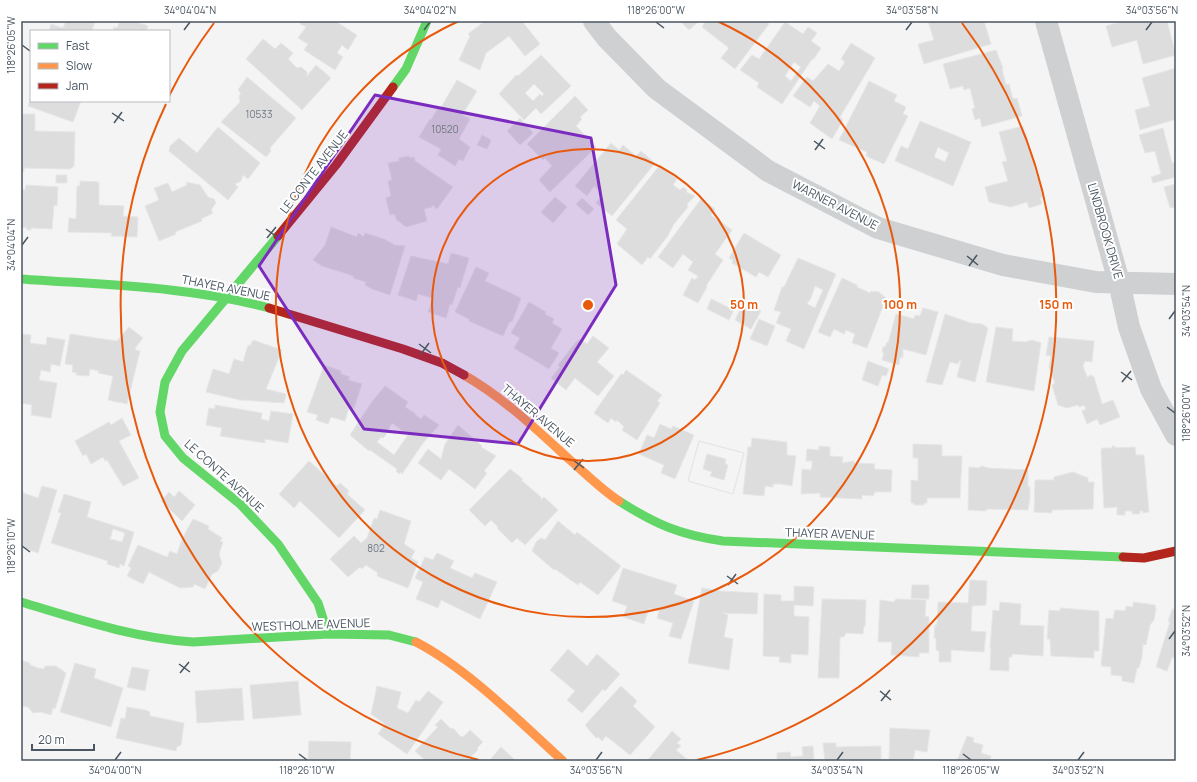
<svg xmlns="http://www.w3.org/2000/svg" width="1197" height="782" font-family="Manrope,sans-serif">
  <rect width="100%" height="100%" fill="#f4f4f4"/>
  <path fill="#ddddde" stroke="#e5e6e7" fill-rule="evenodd" d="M66 21H95L92 31H49L51 24 63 28Z
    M120 21H134L148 26 146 31H113L114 27 117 28Z
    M302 21H335L357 35 348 50 342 45 337 53 343 57 335 70 304 50 308 44 298 38 306 27 300 24Z
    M485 21H522L540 44 525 56 509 36 486 53 480 70 459 60 470 36 468 34Z
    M680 21H699L689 30Z
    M706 21H765L769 24 735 69 721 58 729 48 702 27Z
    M928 21H984L991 44 924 64 918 44 934 40Z
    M1124 21H1167L1176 55 1143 64 1137 40 1112 47 1106 26Z
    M785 22 803 34 808 27 817 33 811 41 821 48 813 60 812 59 782 104 757 87 759 83 740 70 752 55 759 59ZM794 62 801 67 791 81 785 76Z
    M263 39 275 49 281 43 293 53 288 59 297 68 301 67 307 72V76L316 65 331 78 302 110 246 59Z
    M851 43 875 58 840 117 843 120 832 139 810 123 820 106 814 101 810 107 793 96 807 77 813 81 828 64 839 71 845 62 841 59Z
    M996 50 1003 68 1002 69 1006 85 1009 84 1013 99 1017 98 1022 116 982 127 980 118 975 120 972 109 975 108 970 88 964 90 963 86 950 89 943 64Z
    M541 55 571 86 541 114 536 108 524 120 499 94 516 75 518 76ZM534 84 544 94 542 96 540 94 533 101 525 93Z
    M1176 68V119L1140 130 1135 110 1150 106 1142 78Z
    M247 77 296 118 270 148 271 151 266 157 221 122 240 102 239 96 241 93 238 90Z
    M457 80 477 91 462 115 470 119 459 139 470 147 463 161 459 159 455 166 438 155 441 149 419 137 430 119 431 120 438 108 440 109Z
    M869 81 897 95 894 101 906 107 903 114 908 116 884 164 866 156 867 152 839 140Z
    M575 96 588 110 580 117 582 119 576 126 596 147 550 192 539 180 552 166 545 158 543 160 527 144Z
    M31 97V101H81L73 122 28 106Z
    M21 114H35V131L75 132 74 166 70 169 24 168V172H21Z
    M520 118 533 133 520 145 507 131Z
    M920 121 971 142 953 186 895 161 901 146 908 149ZM938 147 949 153 945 162 934 157Z
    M1023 126 1043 197 1040 198 1042 204 1029 208 1027 202 1011 207 989 202 985 187 1008 181 1002 162 1007 161 999 132Z
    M218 127 260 163 248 179 243 175 241 181 235 184 238 187 228 200 169 151 170 146 179 138 197 153Z
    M1163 128 1172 163 1176 162V177L1153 183 1151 177 1161 174 1155 151 1145 153 1139 135Z
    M482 135 491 140 487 149 477 145Z
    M611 143 619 150 623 145 636 156 641 151 655 163 612 216 596 203 603 194 594 186 587 196 575 186Z
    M409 156 410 158 414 157 415 161 453 187 437 209 432 205V207L424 209 427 221 406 227 396 219 395 214 390 215 386 198 391 196 388 181 392 180 388 163 399 161V158Z
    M660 165 677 179 673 185 680 190 683 187 687 190 686 192 695 196 687 204 688 207 674 224 667 237 650 259 648 257 642 265 617 244 627 229 616 220Z
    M56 175H67V183H56Z
    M80 181 99 182V205L124 206 123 216 138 217 137 237 111 236 112 233 68 232 69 218 76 219 77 186H80Z
    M186 182 200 185 208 197 214 199 216 203 211 210 213 213 201 219 202 221 175 232 176 234 159 241 145 206 159 200 154 188 168 183 172 192 187 185Z
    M1176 184V211L1175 207 1170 208 1164 187Z
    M26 185 58 187 57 206 54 205 52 229 31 228V230H27V228L22 227 21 229V190H25Z
    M555 197 567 207 553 223 541 212Z
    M582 198 594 209 588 215 576 204Z
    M701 199 715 209 711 215 732 230 715 254 723 260 706 286 707 287 698 303 683 295 692 278 695 280 698 276 688 270 693 262 683 254 673 268 658 257Z
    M331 227 357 237 358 233 364 237 365 233 384 239 393 244V245L405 246 390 295 372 289 365 285 366 282 353 278 354 276 322 266 313 260 325 245Z
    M744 233 781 255 768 277 759 272 756 277 732 263 733 260 729 258Z
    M451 253 469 258 460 288 458 287 452 305 450 304 446 318 428 312 433 298 418 294 416 301 398 295 411 256 448 264Z
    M798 258 836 274 804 349 786 341 791 329 776 323 781 312 774 310 782 287H784ZM815 286 823 290 815 308 807 304 811 298Z
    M476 267 489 273 485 281 521 298 512 322 510 321 503 336 469 321V319L455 312Z
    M842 278 857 285V287L870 293 871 291 879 292 886 298 867 348 852 343 855 334 846 330 844 334 834 329 830 337 818 332Z
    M711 299 734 310 729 320 707 309Z
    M529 302 546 312 545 314 554 319 552 323 562 329 551 348 559 353 549 369 514 348 520 338 511 333Z
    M744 302 761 311 751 329 735 320Z
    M923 308 938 312 926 355 903 349V357L900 358 899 365 882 360 884 353 882 352 883 347H885L887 342 888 343 896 314 914 319 915 315 920 316Z
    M945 314 971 323 982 324 988 328 975 382 957 377 961 361H959L958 364 950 362 942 385 926 382Z
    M759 319 775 326 767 346 750 339Z
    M129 327 143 338 136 347 135 350 140 351 127 404 108 400 113 376 98 373 99 371 90 369 89 376 76 375 77 373 72 372 73 365 65 364 70 334 117 341Z
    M996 327 1013 329 1012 341 1025 342 1032 340 1041 343 1034 391 986 382Z
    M21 334 31 335 30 343 46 345 47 337 65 340 60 366 51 364 50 372 41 370 39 380 57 383 51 418 31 415 32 405 21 403Z
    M593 336 609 348 597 362 614 376 598 396 575 378 566 390 551 378 560 367 558 365 576 342 580 339 587 344Z
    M1049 337 1094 341 1092 362 1085 361 1083 366 1087 377 1091 375 1094 377 1102 404 1113 400 1120 417 1100 425 1097 419 1087 424 1082 411 1086 409 1084 405 1079 407 1078 405 1067 408 1058 405 1052 385 1055 383 1049 367 1051 356 1046 355Z
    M253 340 282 350 266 389 286 394 284 403 240 400 206 392 213 369 229 374 234 359 243 362 248 345 250 346Z
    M868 361 889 369 886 376 882 375 878 386 862 380Z
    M324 365 341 371V374L350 377 348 380 362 384 354 408 349 407 345 421 331 417 328 424 316 420 318 415 307 412Z
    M626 370 662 395 657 401 660 403 637 440 622 430 624 427 617 420 616 422 611 418 608 423 594 413 621 374 623 375Z
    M385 386 408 402 405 407 416 414 415 415 421 419 424 415 439 425 423 443 402 474 401 472 399 474 396 471 397 469 370 450 369 451 350 435 371 403ZM392 423 408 435 394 455 377 442 381 437 383 438 385 436Z
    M215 405 262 413 261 419 269 421 271 411 293 414 288 443 265 439V443L220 436 222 428 206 425 209 408 215 409Z
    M122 418 131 435 119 441 139 478 123 486 107 460 105 461 103 457 91 464 86 454 83 456 75 441 109 422 111 425Z
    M660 424 671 429 673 426 694 435 675 479 661 473 664 465 639 454 647 435 654 438Z
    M458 425 482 446 481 447 496 456 484 471 487 473 475 489 449 469 441 480 418 463 428 449 441 459 445 444Z
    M752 438 787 442V455L796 456 792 486 781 484H773V487L765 486 764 496 743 494 748 447H751Z
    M699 441 744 453 733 494 688 481ZM707 454 726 459 725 464 728 465 724 480 710 476 712 472 703 469Z
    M699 441 744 453 733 494 688 481Z
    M913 444 942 445V456H962L960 498H927V503H924V505H914V503H911V480L918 481V458H913Z
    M819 446 830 447V456L843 457 842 463 854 461V463L875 464 874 469 892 470 891 492H875L873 496 862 495V499L820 497V493L801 494 802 469 811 470 812 466V461H806L807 449 819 450Z
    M1112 446H1115V448L1135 447 1136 455H1144L1149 512 1143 513V511H1140V514H1132V511H1125V515H1117V507L1104 508 1101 452 1102 448H1112Z
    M309 461 337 486 340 483 349 491 347 494 365 510 339 538 300 501 294 508 279 494Z
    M982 466 988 468 1028 470V487H1030V498L1028 510 986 509V511L968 510 969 467 979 468Z
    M510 469 523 479 521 480 541 497V500L544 497 558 510 525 545 517 538 512 543 497 528 498 527 491 520 485 526 469 510Z
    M1073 472 1088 478V482H1094L1093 509 1052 510V513L1034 512 1035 480H1054V477Z
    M42 486 57 490 38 553 21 547V490L23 491V493L38 498Z
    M179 491 195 505 182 521 161 501 169 492 174 497Z
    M64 494 91 502 87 517 134 532 124 566 120 564 119 568 107 564 108 561 51 543 61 513 58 512ZM113 529 125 533 122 542 110 539Z
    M380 510 411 521 404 544 415 551 411 558 418 562 408 588 377 576 378 573 366 565 362 569 360 567 348 577 330 559 354 536 361 543 367 538 374 518 377 519Z
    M193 519 209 526 208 529 222 538 220 541 223 542 219 554 222 563 218 571 212 574 205 589 194 584 193 587 180 588 149 572 143 584 127 576 131 568 128 566 138 545 167 557 170 551 177 554 182 539Z
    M558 521 575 535 577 532 621 566 598 595 580 582 578 585 555 569 554 570 532 551 536 542 541 538 545 540Z
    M437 553 454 561 450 568 472 578 475 573 497 582 480 619 441 600 438 608 416 599 423 582 415 578 425 557 433 560Z
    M623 568 677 585 674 594 694 601 681 639 669 636 673 623 657 618 659 611 649 608 644 624 623 617 627 606 612 601Z
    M970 580 987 581 986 605 972 606 971 631 986 632 984 652 951 650V662H939V651L936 650V638H934L935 625H937L938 602 968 603Z
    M912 585H929V599L911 598Z
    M794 586 814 587 813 606 794 605V616L809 617 808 655 791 654V663L779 662 780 657 763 656 764 594 781 595V601H794Z
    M702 588 720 591 758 593 757 614 723 613 728 615 724 637 733 639 729 670 688 663Z
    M822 599 866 600 865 626H864L863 634 846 633 844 637H840L839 678H818Z
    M896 599 926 600 925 616 929 617V653H919V657L891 655 892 642H878L880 600 894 602Z
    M1000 602 1021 604 1020 625 1044 626 1043 656 1012 654V657H1009V671L990 670 991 648H990L993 610 999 611Z
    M1133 602 1155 605 1156 609 1154 620 1150 625 1146 645 1143 644 1142 657 1139 668H1137L1134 683 1122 681V676L1111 675V667L1101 666 1106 618 1113 619 1115 610 1125 611 1126 606 1133 607Z
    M1060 608 1099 611V651H1094V658L1051 656 1050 639H1047L1049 610 1060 611Z
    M1172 609 1176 610V658L1173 657 1171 660 1167 671 1156 667 1170 622H1168Z
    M568 649 587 666 597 654 620 674 605 691 603 689 582 713 567 700 575 691 550 670Z
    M21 660 30 663V665L38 668 44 669 45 666H56L66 673 55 709 53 708 51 715 41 712 33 713 28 707 21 706Z
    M75 663 96 669 94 678 123 688 111 727 60 712Z
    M132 667 149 670 145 691 127 687Z
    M298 681 301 715 253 719 250 685Z
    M377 686 401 692 397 708 408 713 416 700 419 702 428 691 443 702 407 754 378 734 385 724 371 714Z
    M621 686 637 701 633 706 655 727 630 755 606 736 602 741 598 737 596 738 585 725Z
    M242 688 244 720 197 723 195 691Z
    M127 707 145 710 150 712V716L184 723 181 745 177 747 176 751 116 738 121 718 125 719Z
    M441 719 451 729 453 728 461 737 464 736 470 730 483 742 477 748 478 750 466 761H426L415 751 438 727 435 725Z
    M890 728 930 730 927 752 915 750 913 761H889Z
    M672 731 681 739 677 743 681 746 676 750 689 761H647Z
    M967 736 974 738 973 742 983 745 981 753 991 756 990 760 993 761H957Z
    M309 741 351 742 350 761H308Z
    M823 743H836V747L881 746V761H825Z
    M813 746 814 761H777V753L790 752 791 757 803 756 802 747Z
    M501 747 516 761H489Z"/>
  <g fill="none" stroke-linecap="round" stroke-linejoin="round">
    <path stroke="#ced0d2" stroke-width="22" d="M594 21 607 38 657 89 768 171 878 228 1003 265 1096 282 1176 284
      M1046 21 1119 282 1129 327 1151 389 1176 435"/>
    <path stroke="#63d668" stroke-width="9" d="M393 87 406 69 427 21
      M278 236 182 351 165 382 160 412 165 436 183 458 240 504 278 544 318 603 328 634
      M21 279C104 285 189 286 269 308
      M619 501C655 524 680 535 723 541L1123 557
      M21 602C78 619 133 638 193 642L328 634 389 635 416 642"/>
    <path stroke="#ff974d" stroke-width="9" d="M464 375C504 398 536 429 570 460 586 474 602 490 619 501
      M416 642C468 669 519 721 563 761"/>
    <path stroke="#b3261e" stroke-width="9" d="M278 236 336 165 393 87
      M269 308 403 349 442 363 464 375
      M1123 557 1144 558 1176 551"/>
  </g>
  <path fill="#7b2cbf" fill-opacity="0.2" stroke="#7b2cbf" stroke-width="3" stroke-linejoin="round" d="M375 95 591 138 616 285 518 444 364 429 259 266Z"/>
  <path fill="none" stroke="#4a5661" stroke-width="1.5" d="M656 22 664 28M184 30 190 22M424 30 430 22M906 30 912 22M1146 30 1152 22M22 45 30 51M112 113 124 121M114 123 122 112M814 141 825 149M815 150 823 139M266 229 277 237M267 238 276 227M22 245 28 237M967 256 978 265M969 266 977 255M1169 319 1175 311M419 344 431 353M421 354 429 343M1121 372 1132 380M1122 382 1131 371M1167 407 1175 413M573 460 584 468M574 470 583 459M22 546 30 552M727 576 738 584M728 585 736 574M1169 639 1175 631M179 664 190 672M180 673 189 662M880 691 891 700M881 701 890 690M299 754 307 760M963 754 971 760M115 760 121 752M596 760 602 752M837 760 843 752M1078 760 1084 752"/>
  <g fill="none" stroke="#e8590c" stroke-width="2">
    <circle cx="588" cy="305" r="156"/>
    <path d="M717 21A312 312 0 1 1 459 21"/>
    <path d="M479 760A468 468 0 0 1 166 104M169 96A468 468 0 0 1 214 23M962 23A468 468 0 0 1 697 760"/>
  </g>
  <g text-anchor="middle" stroke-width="4" stroke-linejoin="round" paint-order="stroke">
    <g font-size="10" fill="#707881">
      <text x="259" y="118">10533</text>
      <text x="445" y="133">10520</text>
      <text x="376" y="552">802</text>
    </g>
    <g font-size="12" fill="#4a5661" stroke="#fff">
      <text transform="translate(314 172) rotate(-52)" y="4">LE CONTE AVENUE</text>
      <text transform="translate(835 205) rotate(27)" y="4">WARNER AVENUE</text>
      <text transform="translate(1105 231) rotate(74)" y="4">LINDBROOK DRIVE</text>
      <text transform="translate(226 288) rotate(11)" y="4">THAYER AVENUE</text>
      <text transform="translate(538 416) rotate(40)" y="4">THAYER AVENUE</text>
      <text transform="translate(224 476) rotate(42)" y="4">LE CONTE AVENUE</text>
      <text transform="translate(830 534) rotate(2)" y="4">THAYER AVENUE</text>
      <text transform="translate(311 625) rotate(-2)" y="4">WESTHOLME AVENUE</text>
    </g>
  </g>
  <circle cx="588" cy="305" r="6" fill="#e8590c" stroke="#fff" stroke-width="2"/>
  <g font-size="12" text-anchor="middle" font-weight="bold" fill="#e8590c" stroke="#fff" stroke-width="4" stroke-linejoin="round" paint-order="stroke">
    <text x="744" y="309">50 m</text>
    <text x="900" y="309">100 m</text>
    <text x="1056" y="309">150 m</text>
  </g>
  <rect width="1197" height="782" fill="none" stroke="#ffffff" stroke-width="44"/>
  <rect x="30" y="30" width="140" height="72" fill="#ffffff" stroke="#b7bbc0"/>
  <rect x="38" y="43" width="20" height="6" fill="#63d668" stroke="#b7bbc0"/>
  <text x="66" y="50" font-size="12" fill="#4a5661">Fast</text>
  <rect x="38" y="63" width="20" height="6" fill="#ff974d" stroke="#b7bbc0"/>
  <text x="66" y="70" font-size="12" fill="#4a5661">Slow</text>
  <rect x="38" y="83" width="20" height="6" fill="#b3261e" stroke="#b7bbc0"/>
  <text x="66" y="90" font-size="12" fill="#4a5661">Jam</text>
  <path d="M32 744v6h62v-6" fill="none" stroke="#4a5661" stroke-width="2"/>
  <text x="38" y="744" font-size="12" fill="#4a5661" stroke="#ffffff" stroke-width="3" paint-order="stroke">20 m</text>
  <rect x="22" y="22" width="1153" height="738" fill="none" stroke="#4a5661" stroke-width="1.5"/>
  <g font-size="10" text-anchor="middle" fill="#4a5661">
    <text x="190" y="14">34°04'04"N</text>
    <text x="430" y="14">34°04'02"N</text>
    <text x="656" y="14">118°26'00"W</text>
    <text x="912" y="14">34°03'58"N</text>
    <text x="1152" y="14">34°03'56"N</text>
    <text transform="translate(11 45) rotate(-90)" y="4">118°26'05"W</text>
    <text transform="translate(11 245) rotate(-90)" y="4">34°04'04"N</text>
    <text transform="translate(1186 311) rotate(-90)" y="4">34°03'54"N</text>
    <text transform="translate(1186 413) rotate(-90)" y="4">118°26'00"W</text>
    <text transform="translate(11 546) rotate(-90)" y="4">118°26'10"W</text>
    <text transform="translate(1186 631) rotate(-90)" y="4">34°03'52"N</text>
    <text x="115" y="774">34°04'00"N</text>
    <text x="307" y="774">118°26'10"W</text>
    <text x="596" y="774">34°03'56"N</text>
    <text x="837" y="774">34°03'54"N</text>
    <text x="971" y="774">118°26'05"W</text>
    <text x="1078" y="774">34°03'52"N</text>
  </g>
</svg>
